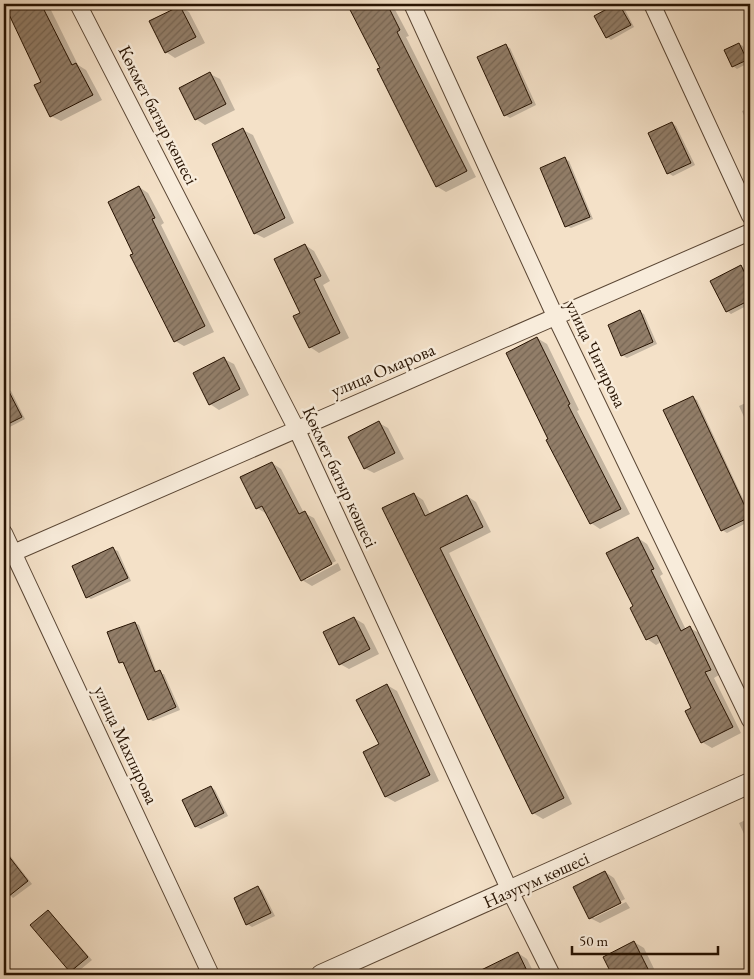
<svg xmlns="http://www.w3.org/2000/svg" width="754" height="979" font-family="'EB Garamond',serif">
  <defs>
    <pattern id="building-hatch" width="6" height="6" patternUnits="userSpaceOnUse" patternTransform="scale(1.25)"><rect width="6" height="6" fill="#927e69"/><path d="M-1 1l2-2M0 6l6-6M5 7l2-2" fill="none" stroke="#776654"/></pattern>
  </defs>
  <rect width="100%" height="100%" fill="#f4e1c8"/>
  <filter id="stains"><feTurbulence type="fractalNoise" baseFrequency=".004" numOctaves="4"/><feColorMatrix values="0 0 0 0 .2 0 0 0 0 .09 0 0 0 0 .02 0 0 0 .5 -.17"/></filter>
  <radialGradient id="worn" r=".72"><stop offset=".6" stop-color="#630" stop-opacity="0"/><stop offset="1" stop-color="#630" stop-opacity=".3"/></radialGradient>
  <path fill="#0003" d="M5 4H48L78 65 86 70 102 100 61 121 51 116 42 82Z
    M347 4H392L409 36 406 37 476 177 446 192 436 186 382 68Z
    M458 4H468L463 6Z
    M618 4 623 6 634 27 611 40 607 37 595 16Z
    M702 4H721L708 10Z
    M180 7 189 12 205 43 175 58 166 52Z
    M739 44 743 46 750 62 737 69 733 66Z
    M505 46 510 48 536 105 510 118 505 115Z
    M210 74 220 79 235 110 205 125 196 119Z
    M750 108V129L742 111Z
    M672 123 676 126 695 165 673 176 668 173Z
    M243 130 253 135 294 223 264 238 254 233Z
    M565 159 569 161 593 219 571 228 566 226Z
    M139 187 148 193 164 223 161 225 214 332 184 346 175 341 135 254Z
    M305 245 314 251 330 281 323 285 349 338 319 353 310 347 302 313Z
    M741 267 745 269 750 279V304L731 314 727 311Z
    M640 312 644 314 657 344 627 358 622 355Z
    M537 338 547 344 579 410 577 411 630 514 600 529 591 523 550 439Z
    M224 359 234 364 249 395 219 410 210 404Z
    M6 388 11 391 25 419 4 430V389Z
    M693 398 697 400 750 514V521L727 533 722 530Z
    M750 401V430L739 406Z
    M379 423 388 428 404 459 374 473 364 468Z
    M272 463 281 469 304 513 314 518 336 561 306 577V580L338 563 341 570 312 586 302 580 267 514 257 508Z
    M414 494 423 500 430 514 467 496 476 502 491 532 449 553 572 804 543 819 533 813Z
    M638 538 647 544 663 574 660 576 686 630 690 628 699 633 719 675 714 678 741 733 712 748 702 742 693 708 661 642 656 645 647 639 635 607Z
    M113 549 118 551 131 581 91 599 87 597Z
    M354 618 364 624 379 654 349 669 340 664Z
    M135 623 139 625 157 673 164 674 180 710 153 721 149 719 125 664 120 662Z
    M387 685 397 691 439 781 395 802 386 797 380 745Z
    M211 787 215 790 228 816 201 829 196 827 184 801Z
    M750 818V847L739 823Z
    M4 848 32 884 13 898 4 889Z
    M605 872 614 878 625 899 594 915V918L626 902 630 908 600 923 590 918Z
    M258 888 262 890 275 916 252 927 247 924Z
    M49 911 92 960 75 974 70 972Z
    M634 942 644 948 657 975H614L605 957Z
    M518 953 527 959 535 975H491L488 968Z"/>
  <path fill="url(#building-hatch)" stroke="#271302" d="M4 4H41L72 65 76 63 93 95 50 117 34 85 41 82Z
    M347 4H387L400 30 397 32 467 171 436 187 377 69 380 68Z
    M616 4H619L631 25 606 38 594 16Z
    M180 6 196 37 165 53 149 21Z
    M739 43 747 60 732 67 724 50Z
    M506 44 532 103 504 116 477 57Z
    M210 72 226 104 195 120 179 88Z
    M672 122 691 163 667 174 648 133Z
    M243 128 285 218 254 234 212 144Z
    M565 157 590 217 565 227 540 168Z
    M139 186 155 218 152 219 205 326 174 342 130 255 133 254 108 202Z
    M305 244 321 276 314 279 340 333 309 348 293 316 300 313 274 259Z
    M741 265 750 284V300L726 312 710 281Z
    M640 310 653 342 621 356 608 325Z
    M537 337 570 404 568 405 621 509 590 524 546 440 548 439 506 353Z
    M224 357 240 389 209 405 193 373Z
    M4 382 22 417 4 426Z
    M693 396 750 517 721 531 663 410Z
    M379 421 395 453 364 469 348 437Z
    M272 462 299 514 305 511 332 564 301 581 262 506 256 509 240 477Z
    M414 493 425 516 467 495 483 527 440 548 564 798 532 814 382 508Z
    M638 537 654 569 651 570 681 631 690 626 711 670 705 672 733 727 701 743 685 711 691 708 657 635 646 640 630 608 633 606 606 553Z
    M113 547 128 578 86 598 72 566Z
    M354 617 370 649 339 665 323 632Z
    M135 622 155 672 160 670 176 707 148 720 123 662 119 663 107 632Z
    M387 684 430 775 385 797 363 752 379 744 356 700Z
    M211 786 224 813 195 827 182 800Z
    M4 850 28 881 4 900Z
    M605 871 621 903 589 919 573 887Z
    M258 886 271 913 246 925 234 898Z
    M48 910 88 957 70 972 30 925Z
    M634 941 651 975H612L603 957Z
    M518 952 529 975H471Z"/>
  <g fill="none" stroke-linecap="round" stroke-linejoin="round">
    <defs>
      <path id="minor" d="M78 4 296 428 510 891 552 975
        M412 4 556 318 750 720
        M652 4 750 216
        M4 533 211 975
        M4 557 750 232"/>
      <path id="tertiary" d="M321 975 750 783"/>
    </defs>
    <use href="#minor" stroke="#5a4634" stroke-width="18"/>
    <use href="#tertiary" stroke="#5a4634" stroke-width="22"/>
    <use href="#minor" stroke="#f8ecdb" stroke-width="16"/>
    <use href="#tertiary" stroke="#f8ecdb" stroke-width="20"/>
  </g>
  <g text-anchor="middle" stroke-width="5" stroke-linejoin="round" paint-order="stroke">
    <g font-size="18" fill="#271302" stroke="#f8ecdb">
      <text transform="translate(158 115) rotate(63)" y="6">Көкмет батыр көшесі</text>
      <text transform="translate(596 354) rotate(64)" y="6">улица Чигирова</text>
      <text transform="translate(383 370) rotate(-23)" y="6">улица Омарова</text>
      <text transform="translate(340 477) rotate(65)" y="6">Көкмет батыр көшесі</text>
      <text transform="translate(126 745) rotate(65)" y="6">улица Махпирова</text>
      <text transform="translate(536 880) rotate(-24)" y="6">Назугум көшесі</text>
    </g>
  </g>
  <rect width="754" height="979" fill="none" stroke="#f4e1c8" stroke-width="20"/>
  <rect x="5" y="5" width="744" height="969" fill="none" stroke="#271302" stroke-width="2.5"/>
  <rect x="10" y="10" width="734" height="959" fill="none" stroke="#271302"/>
  <path d="M572 946v8h146v-8" fill="none" stroke="#271302" stroke-width="2.5"/>
  <text x="579" y="946" font-size="15" fill="#271302" stroke="#f8ecdb" stroke-width="4" paint-order="stroke">50 m</text>
  <rect width="100%" height="100%" filter="url(#stains)"/>
  <rect width="100%" height="100%" fill="url(#worn)"/>
</svg>
